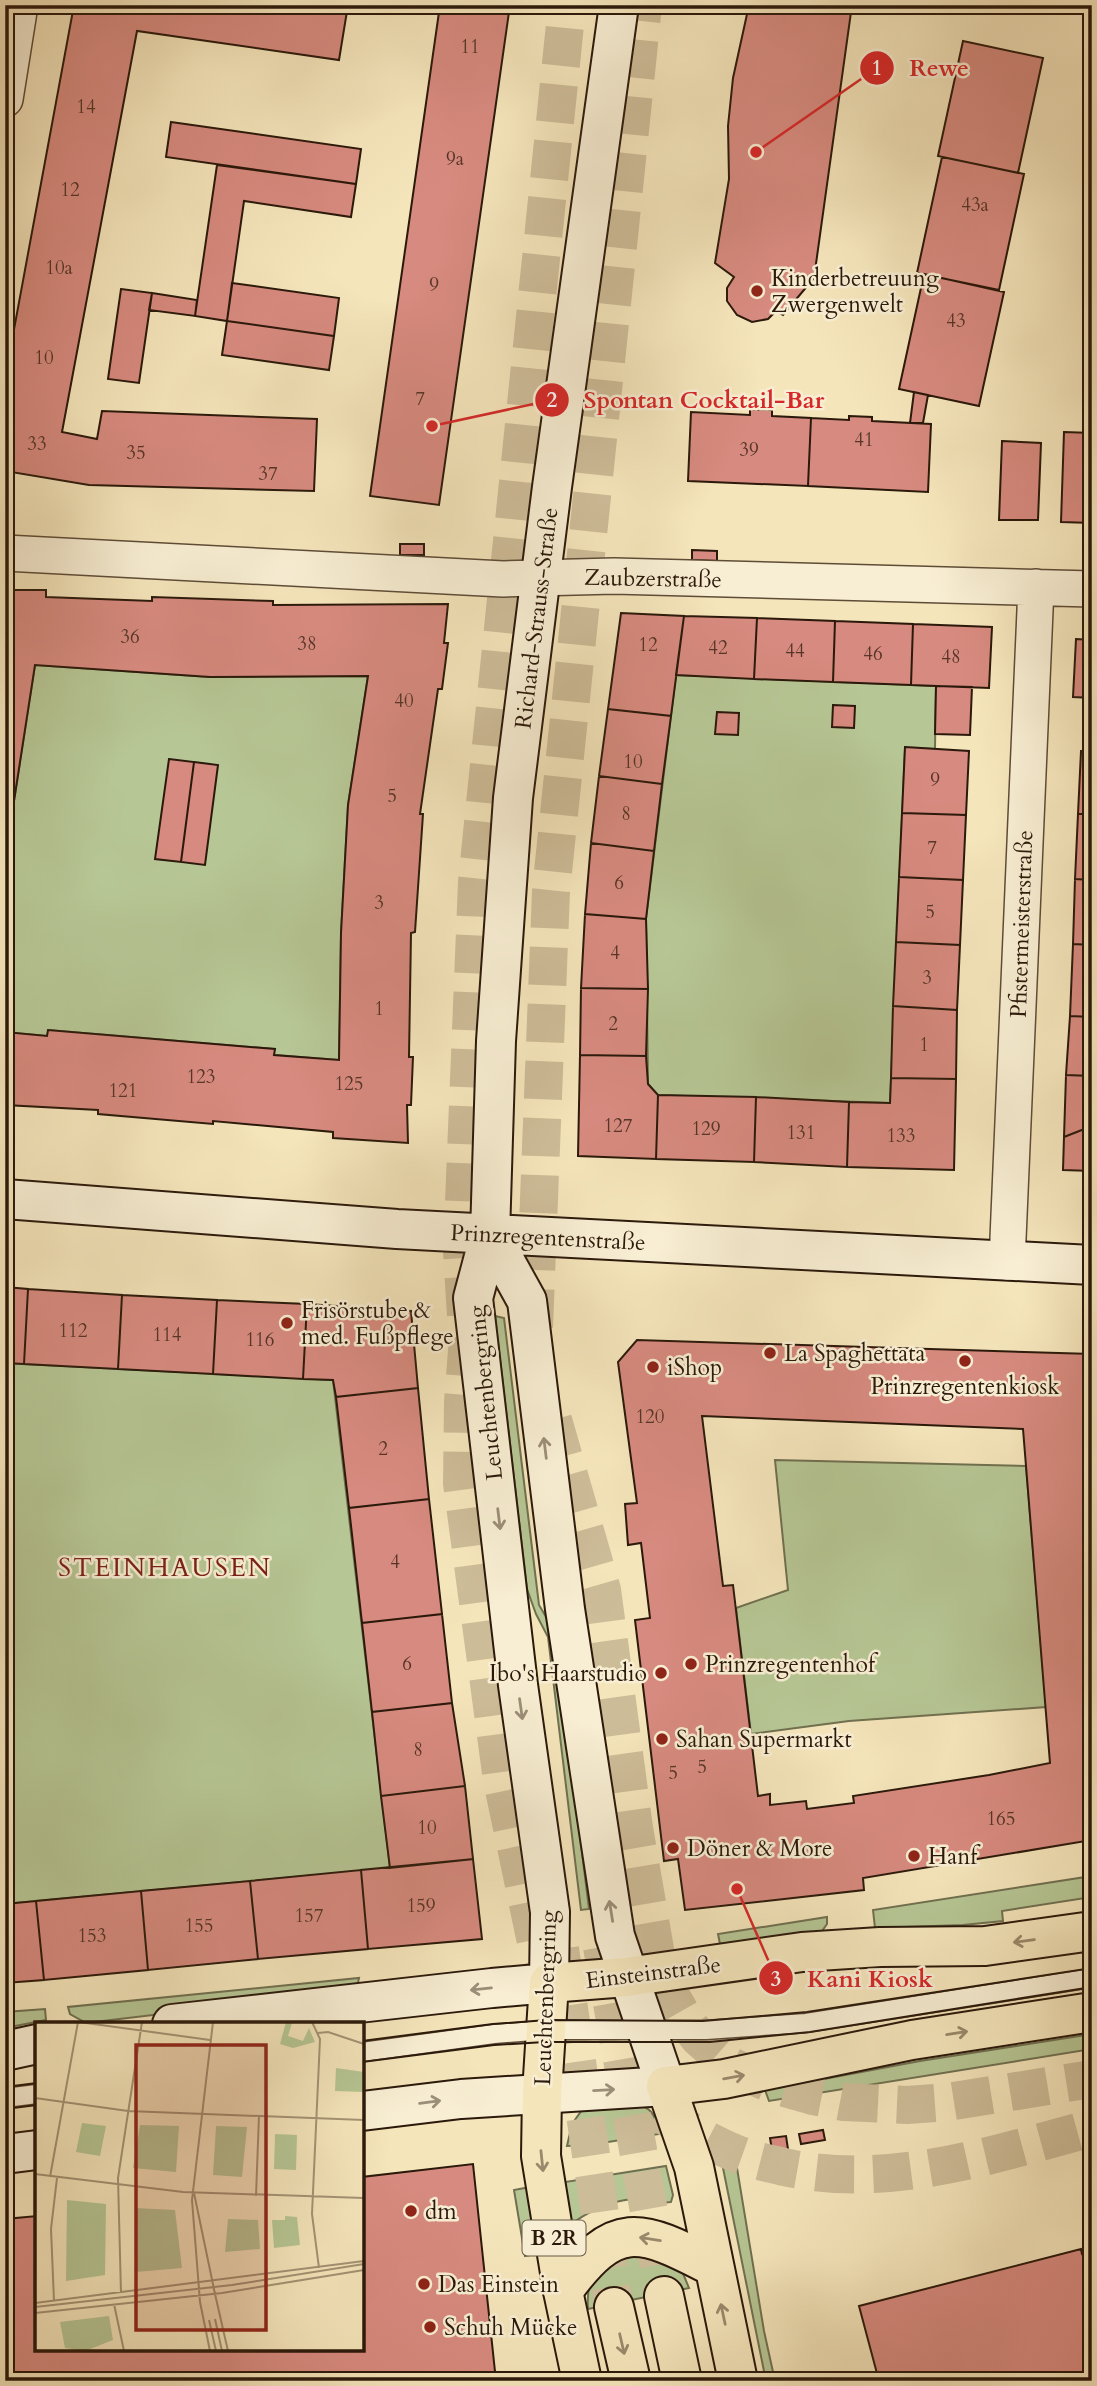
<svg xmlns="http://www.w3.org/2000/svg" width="1097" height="2386" font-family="Cardo,serif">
  <rect width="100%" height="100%" fill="#f5e5bb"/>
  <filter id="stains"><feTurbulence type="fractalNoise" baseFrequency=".00286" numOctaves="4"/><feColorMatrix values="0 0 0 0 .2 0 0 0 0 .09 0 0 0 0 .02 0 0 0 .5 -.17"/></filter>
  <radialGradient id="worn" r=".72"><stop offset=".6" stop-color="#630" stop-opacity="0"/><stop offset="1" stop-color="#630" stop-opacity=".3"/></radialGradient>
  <path fill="#b6c694" stroke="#707050" stroke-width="2" d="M35 665 210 677 368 676 348 805 341 933 339 1060 274 1055V1049L49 1030 47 1036 5 1032V859Z
    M676 675 936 686 935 749 905 748 890 1103 658 1095 648 1084 646 919Z
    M495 1316 504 1318 539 1605 552 1627 556 1644 589 1909 581 1910 548 1637 536 1614 527 1589Z
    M5 1363 333 1380 390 1868 5 1904Z
    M775 1460 1026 1466 1046 1707 849 1721 751 1734 736 1608 788 1590Z
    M1092 1876V1897L1002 1911 1003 1921 963 1925 875 1928 873 1910Z
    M827 1917V1924L822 1931 720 1944 718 1934Z
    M359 1978 356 1991 86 2023 70 2014 68 2007Z
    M45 2009 46 2020 5 2028V2012Z
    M1092 2034V2049L769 2101 765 2090 920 2061Z
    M641 2106C655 2109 656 2122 659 2134L589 2145 567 2146 572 2124 582 2110Z
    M735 2156 764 2331 775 2381H766L721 2158Z
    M666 2166 673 2195 671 2202C660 2204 649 2200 638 2199 614 2199 593 2209 574 2222L570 2221 565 2182Z
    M530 2187 541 2253 525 2256 514 2190Z
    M631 2247 682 2271 689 2288 588 2309C585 2270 603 2267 631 2247Z"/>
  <path fill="#d78a7f" stroke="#2b190b" stroke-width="2" fill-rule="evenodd" d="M74 5H348L339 60 137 31 62 432 97 439 102 411 317 419 314 491 89 485 5 471V378Z
    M440 5H510L439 505 370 496Z
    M749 5H852L814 278 783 315 776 311 768 319 752 322 737 315 727 301V288L734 277 715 263 729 179 728 126 733 78Z
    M963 41 1043 58 1018 173 938 156Z
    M171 122 361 149 356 184 166 157Z
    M942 157 1024 174 999 290 917 273Z
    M217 165 356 184 351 217 244 201 227 321 195 316Z
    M924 274 1004 292 979 406 899 389Z
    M232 283 339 298 334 336 227 321Z
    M121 289 152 293 139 383 108 379Z
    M152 293 197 300 195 316 149 310Z
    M227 321 334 336 329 370 222 355Z
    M914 392 928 395 923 423H910Z
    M750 409 772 410V416L811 418 808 486 688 481 691 412 750 415Z
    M849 416 872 417V421L931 424 928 492 808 486 811 418 849 420Z
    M1064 432 1092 433V523L1061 522Z
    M1002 441 1041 443 1038 520H999Z
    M400 544H424V555H400Z
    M692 550 717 551V561L692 560Z
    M5 590H46V597L152 601V597L212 599 273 601V605L448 604 444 643H448L442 689H438L420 814H423L415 932 411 933 409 1057H413L411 1105H407L408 1143 333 1138V1132L213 1121V1124L98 1114V1110L5 1105V1032L47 1036 48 1030 275 1049 274 1055 339 1060 341 933 348 805 368 676 210 677 35 665 5 859Z
    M621 613 684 616 671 716 608 709Z
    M684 616 757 618 754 679 676 675Z
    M757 618 835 621 833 682 754 679Z
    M835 621 913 624 911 685 833 682Z
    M913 624 992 627 989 688 911 685Z
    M1076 639 1092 640V698L1073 697Z
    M936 686 972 687 970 735 935 734Z
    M833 705 855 706 854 728 832 727Z
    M608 709 671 716 662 784 599 776Z
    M717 712 739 713 738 735 715 734Z
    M905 747 969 751 966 815 902 813Z
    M1081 751 1092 752V814H1078Z
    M169 759 194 762 181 862 155 859Z
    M194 762 218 765 205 865 181 862Z
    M599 776 662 784 654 851 591 843Z
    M902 813 966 815 963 880 899 877Z
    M1078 814H1092V880L1075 879Z
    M591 843 654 851 646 919 585 914Z
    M899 877 963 880 960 945 896 942Z
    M1075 879 1092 880V945L1073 944Z
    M585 914 646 919 648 989 581 988Z
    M896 942 960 945 957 1010 893 1006Z
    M1073 944 1092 945V1017L1070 1016Z
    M581 988 648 989 646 1056 580 1055Z
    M893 1006 957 1010 956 1079 891 1078Z
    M1070 1016 1092 1017V1076L1066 1075Z
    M580 1055 646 1056 648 1084 658 1095 656 1159 578 1156Z
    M1066 1075 1092 1076V1126L1064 1137Z
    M891 1078 956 1079 954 1170 847 1167 849 1102 890 1103Z
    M658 1095 756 1097 754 1162 656 1159Z
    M756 1097 849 1102 847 1167 754 1162Z
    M1092 1126V1171L1063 1170 1064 1137Z
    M5 1287 28 1289 24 1364 5 1363Z
    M28 1289 122 1295 118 1369 24 1364Z
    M122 1295 217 1300 213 1374 118 1369Z
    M217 1300 307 1304 303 1379 213 1374Z
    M307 1304 411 1311 418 1388 336 1397 333 1380 303 1379Z
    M637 1340 1092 1354V1840L863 1878 864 1890 685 1910 678 1859 664 1861 635 1620 650 1618 641 1543 628 1545 625 1504 637 1503 618 1362ZM702 1416 1023 1429 1050 1763 989 1775 853 1796 854 1803 830 1806 807 1809 806 1801 770 1805V1794L758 1796 733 1585 723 1586Z
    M418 1388 429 1499 349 1508 336 1397Z
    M429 1499 442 1614 362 1623 349 1508Z
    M442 1614 452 1703 372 1712 362 1623Z
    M452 1703 465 1786 381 1796 372 1712Z
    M465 1786 473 1859 390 1868 381 1796Z
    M473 1859 482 1939 368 1949 361 1870Z
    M361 1870 368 1949 258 1959 250 1881Z
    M250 1881 258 1959 148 1970 141 1891Z
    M141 1891 148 1970 44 1980 36 1901Z
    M36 1901 44 1980 5 1983V1904Z
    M823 2130 825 2140 801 2144 799 2134Z
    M786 2136 792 2176 777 2179 770 2138Z
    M473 2164 496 2381H5V2219L37 2216V2349H362V2177Z
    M1081 2249 1082 2254 1092 2252V2381H879L859 2306Z"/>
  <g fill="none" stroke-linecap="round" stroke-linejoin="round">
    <path stroke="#cdbc98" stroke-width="38" stroke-dasharray="38 19" stroke-linecap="butt" d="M466 1315 462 1252 477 882 567 5
      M534 1327 551 891 643 5
      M468 1338 463 1402 462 1483 502 1780 537 1947 544 1965
      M553 1420 602 1590 634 1828 657 1961 670 1994 683 2017 699 2038 731 2066 771 2084 813 2096 844 2102 907 2105 948 2102 1092 2079
      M602 1947 664 2296
      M560 1949 614 2307
      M658 2112C683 2127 710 2143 737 2154 752 2160 768 2163 784 2167 889 2190 991 2155 1092 2128"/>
    <defs>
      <path id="service" d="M362 2052 494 2034 546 2030H706L806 2023 1092 1978
        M5 2098 37 2094"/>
      <path id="minor" d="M5 99 20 5
        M5 553 503 579 614 576 1092 589
        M1007 1262 1036 587"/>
      <path id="secondary" d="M5 1199 397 1229 1092 1265
        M172 2024 492 1988 549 1983 550 1912 518 1685 473 1298 490 1234 496 1041 513 798 552 487 619 5
        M5 2051 37 2044
        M362 2111 461 2099 666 2086 615 1936 565 1609 527 1301 490 1234
        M5 2154 37 2150"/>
      <path id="primary" d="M666 2086 724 2079 912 2040 1092 2012
        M582 2381 563 2291 541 2156 542 2093 549 1983 627 1977 802 1952 880 1947 985 1946 1092 1931"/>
      <path id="trunk" d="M666 2086 694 2167 738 2381
        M563 2291C615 2219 639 2228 712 2266
        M664 2296 682 2381
        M614 2307 631 2381"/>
    </defs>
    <use href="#service" stroke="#5e4c37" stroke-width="21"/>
    <use href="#minor" stroke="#5e4c37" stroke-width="38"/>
    <use href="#secondary" stroke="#2b190b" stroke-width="42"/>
    <use href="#primary" stroke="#2b190b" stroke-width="42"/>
    <use href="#trunk" stroke="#2b190b" stroke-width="42"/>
    <use href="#service" stroke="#f8eed3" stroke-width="18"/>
    <use href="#minor" stroke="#f8eed3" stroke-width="35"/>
    <use href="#secondary" stroke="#f8eed3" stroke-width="38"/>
    <use href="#primary" stroke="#f5e5bb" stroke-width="38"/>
    <use href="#trunk" stroke="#f5e5bb" stroke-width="38"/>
    <path stroke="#2b190b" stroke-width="2" d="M362 2041 493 2024 547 2020 703 2021 807 2012 1092 1968
      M362 2062 494 2045 545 2042H710L810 2032 1092 1987
      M5 2087 37 2083
      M5 2109 37 2105"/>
  </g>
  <defs><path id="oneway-shaft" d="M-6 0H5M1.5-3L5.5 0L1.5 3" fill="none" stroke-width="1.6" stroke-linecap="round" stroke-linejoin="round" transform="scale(1.75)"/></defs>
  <g stroke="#9c8e79">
    <use href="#oneway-shaft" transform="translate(545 1448) rotate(-97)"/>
    <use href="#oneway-shaft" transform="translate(499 1519) rotate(83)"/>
    <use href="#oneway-shaft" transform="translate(521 1709) rotate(82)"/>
    <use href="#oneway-shaft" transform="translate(611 1911) rotate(-99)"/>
    <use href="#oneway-shaft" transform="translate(481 1989) rotate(174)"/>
    <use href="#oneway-shaft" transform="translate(604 2090) rotate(-3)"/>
    <use href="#oneway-shaft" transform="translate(430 2102) rotate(-7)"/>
  </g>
  <g stroke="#9a896c">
    <use href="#oneway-shaft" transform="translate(1024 1941) rotate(172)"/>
    <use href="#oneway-shaft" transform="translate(957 2033) rotate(-9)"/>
    <use href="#oneway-shaft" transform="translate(734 2077) rotate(-10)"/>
    <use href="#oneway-shaft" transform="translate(542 2161) rotate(84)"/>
    <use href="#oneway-shaft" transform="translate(650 2239) rotate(-171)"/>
    <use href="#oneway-shaft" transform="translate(723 2314) rotate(-102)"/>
    <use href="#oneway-shaft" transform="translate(622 2344) rotate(77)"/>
  </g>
  <g fill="#8f2418" stroke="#f8eed3" stroke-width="2.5">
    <circle cx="757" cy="291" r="7"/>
    <circle cx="287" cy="1323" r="7"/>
    <circle cx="770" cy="1353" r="7"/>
    <circle cx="965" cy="1361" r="7"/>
    <circle cx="653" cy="1367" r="7"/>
    <circle cx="691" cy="1664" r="7"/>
    <circle cx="661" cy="1673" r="7"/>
    <circle cx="662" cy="1739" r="7"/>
    <circle cx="673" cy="1848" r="7"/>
    <circle cx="914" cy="1856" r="7"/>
    <circle cx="411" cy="2211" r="7"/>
    <circle cx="424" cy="2284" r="7"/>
    <circle cx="430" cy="2327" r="7"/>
  </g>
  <g text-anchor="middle" stroke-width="5" stroke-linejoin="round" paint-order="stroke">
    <g font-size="19" fill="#563528">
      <text x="470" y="53">11</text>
      <text x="86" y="113">14</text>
      <text x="455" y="165">9a</text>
      <text x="70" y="196">12</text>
      <text x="975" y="211">43a</text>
      <text x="59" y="274">10a</text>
      <text x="434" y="291">9</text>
      <text x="956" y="327">43</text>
      <text x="44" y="364">10</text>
      <text x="420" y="405">7</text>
      <text x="864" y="446">41</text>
      <text x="37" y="450">33</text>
      <text x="749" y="456">39</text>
      <text x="136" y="459">35</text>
      <text x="268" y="480">37</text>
      <text x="130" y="643">36</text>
      <text x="307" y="650">38</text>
      <text x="648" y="651">12</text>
      <text x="718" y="654">42</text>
      <text x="795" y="657">44</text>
      <text x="873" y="660">46</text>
      <text x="951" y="663">48</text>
      <text x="404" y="707">40</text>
      <text x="633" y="768">10</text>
      <text x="935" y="786">9</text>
      <text x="392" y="802">5</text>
      <text x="626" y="820">8</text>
      <text x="932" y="854">7</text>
      <text x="619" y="889">6</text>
      <text x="379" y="909">3</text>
      <text x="930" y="918">5</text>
      <text x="615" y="959">4</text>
      <text x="927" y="984">3</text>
      <text x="379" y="1015">1</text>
      <text x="613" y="1030">2</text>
      <text x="924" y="1051">1</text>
      <text x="201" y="1083">123</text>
      <text x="349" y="1090">125</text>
      <text x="123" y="1097">121</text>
      <text x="618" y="1132">127</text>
      <text x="706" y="1135">129</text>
      <text x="801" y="1139">131</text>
      <text x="901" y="1142">133</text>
      <text x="73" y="1337">112</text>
      <text x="167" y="1341">114</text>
      <text x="260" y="1346">116</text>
      <text x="650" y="1423">120</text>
      <text x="383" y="1455">2</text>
      <text x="395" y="1568">4</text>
      <text x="407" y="1670">6</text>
      <text x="418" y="1756">8</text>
      <text x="702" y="1773">5</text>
      <text x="673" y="1779">5</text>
      <text x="1001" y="1825">165</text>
      <text x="427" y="1834">10</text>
      <text x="421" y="1912">159</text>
      <text x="309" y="1922">157</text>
      <text x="199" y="1932">155</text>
      <text x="92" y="1942">153</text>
    </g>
    <rect fill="#f8eed3" stroke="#685947" stroke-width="2" x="522.5" y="2220.5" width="63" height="35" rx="5"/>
    <g font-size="21" font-weight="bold" fill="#2b190b">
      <text x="554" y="2245">B 2R</text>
    </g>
    <g font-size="23" fill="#2b190b" stroke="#f8eed3" text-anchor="start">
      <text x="771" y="286">Kinderbetreuung<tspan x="771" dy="26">Zwergenwelt</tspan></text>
      <text x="301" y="1318">Frisörstube &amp;<tspan x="301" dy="26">med. Fußpflege</tspan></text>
      <text x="784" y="1361">La Spaghettata</text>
      <text x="667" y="1375">iShop</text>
      <text x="965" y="1394" text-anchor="middle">Prinzregentenkiosk</text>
      <text x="705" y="1672">Prinzregentenhof</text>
      <text x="647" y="1681" text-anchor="end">Ibo's Haarstudio</text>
      <text x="676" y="1747">Sahan Supermarkt</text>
      <text x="687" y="1856">Döner &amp; More</text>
      <text x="928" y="1864">Hanf</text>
      <text x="425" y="2219">dm</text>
      <text x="438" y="2292">Das Einstein</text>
      <text x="444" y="2335">Schuh Mücke</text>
    </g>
    <g font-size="23" fill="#2b190b" stroke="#f8eed3">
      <text transform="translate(653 578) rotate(1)" y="8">Zaubzerstraße</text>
      <text transform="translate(536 618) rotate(-83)" y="8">Richard-Strauss-Straße</text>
      <text transform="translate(1021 924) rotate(-88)" y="8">Pfistermeisterstraße</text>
      <text transform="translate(548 1237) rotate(3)" y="8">Prinzregentenstraße</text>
      <text transform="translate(485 1393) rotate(-96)" y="8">Leuchtenbergring</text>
      <text transform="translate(653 1972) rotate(-7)" y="8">Einsteinstraße</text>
      <text transform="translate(545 1998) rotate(-88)" y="8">Leuchtenbergring</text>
    </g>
    <g font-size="26" letter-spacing="2" fill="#7a1f14" stroke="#f8eed3">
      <text x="165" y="1576">STEINHAUSEN</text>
    </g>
  </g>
  <g transform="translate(35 2022)">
    <rect width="329" height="329" fill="#f5e5bb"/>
    <path d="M251 0 257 1 253 14 268 19 274 6 280 20 258 26 245 22ZM301 46 329 50V70L300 69ZM47 101 71 104 65 134 41 130ZM105 103 144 104 141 150 98 146ZM181 104 212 105 207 155 178 153ZM240 112 262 113 261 148 239 147ZM32 178 71 182 70 253 31 259ZM100 186 140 188 147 246 101 250ZM250 194 262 195 265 223 239 226 237 198H250ZM193 197 223 198 225 227 190 230ZM74 294 78 318 50 329 30 326 25 300Z" fill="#b6c694"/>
    <path fill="none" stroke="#a49375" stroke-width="2" d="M44 0 175 18M277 0 285 17 277 192 284 246M283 11 293 10 329 22M0 76 93 89 329 98M0 152 148 170 329 176M15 155 43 0M159 171 180 272M221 174 224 93M86 271 83 156 107 0M180 272 193 329M19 279 16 207 22 156M0 281 329 239M79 282 89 329M0 285 197 263 329 242M0 291 187 271 329 248M180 297 187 329M174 298 181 329M175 329 165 280 157 178 178 0"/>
    <path fill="#8f2418" fill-opacity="0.15" stroke="#8f2418" stroke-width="3.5" d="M101 23H231V308H101Z"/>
    <rect width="329" height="329" fill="none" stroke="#2b190b" stroke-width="3.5"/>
  </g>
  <path fill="none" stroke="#d62828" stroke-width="2.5" d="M756 152L877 68M432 426L552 400M737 1889L776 1978"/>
  <g fill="#d62828" stroke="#f8eed3" stroke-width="2.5">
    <circle cx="756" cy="152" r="7"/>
    <circle cx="432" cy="426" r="7"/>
    <circle cx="737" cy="1889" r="7"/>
    <circle cx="877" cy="68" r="18"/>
    <circle cx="552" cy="400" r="18"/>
    <circle cx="776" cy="1978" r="18"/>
  </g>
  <g font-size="21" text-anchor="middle" font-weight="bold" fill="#fff">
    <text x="877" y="75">1</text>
    <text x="552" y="407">2</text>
    <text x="776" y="1986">3</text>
  </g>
  <g font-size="24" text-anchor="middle" font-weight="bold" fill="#d62828" stroke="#f8eed3" stroke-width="5" stroke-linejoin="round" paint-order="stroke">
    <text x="939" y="76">Rewe</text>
    <text x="704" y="408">Spontan Cocktail-Bar</text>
    <text x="870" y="1987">Kani Kiosk</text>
  </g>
  <rect width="1097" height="2386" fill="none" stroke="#f5e5bb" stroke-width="28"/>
  <rect x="7" y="7" width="1083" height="2372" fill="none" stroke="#2b190b" stroke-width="3.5"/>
  <rect x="14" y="14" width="1069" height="2358" fill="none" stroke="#2b190b" stroke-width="2"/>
  <rect width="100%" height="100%" filter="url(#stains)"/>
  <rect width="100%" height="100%" fill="url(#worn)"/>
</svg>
